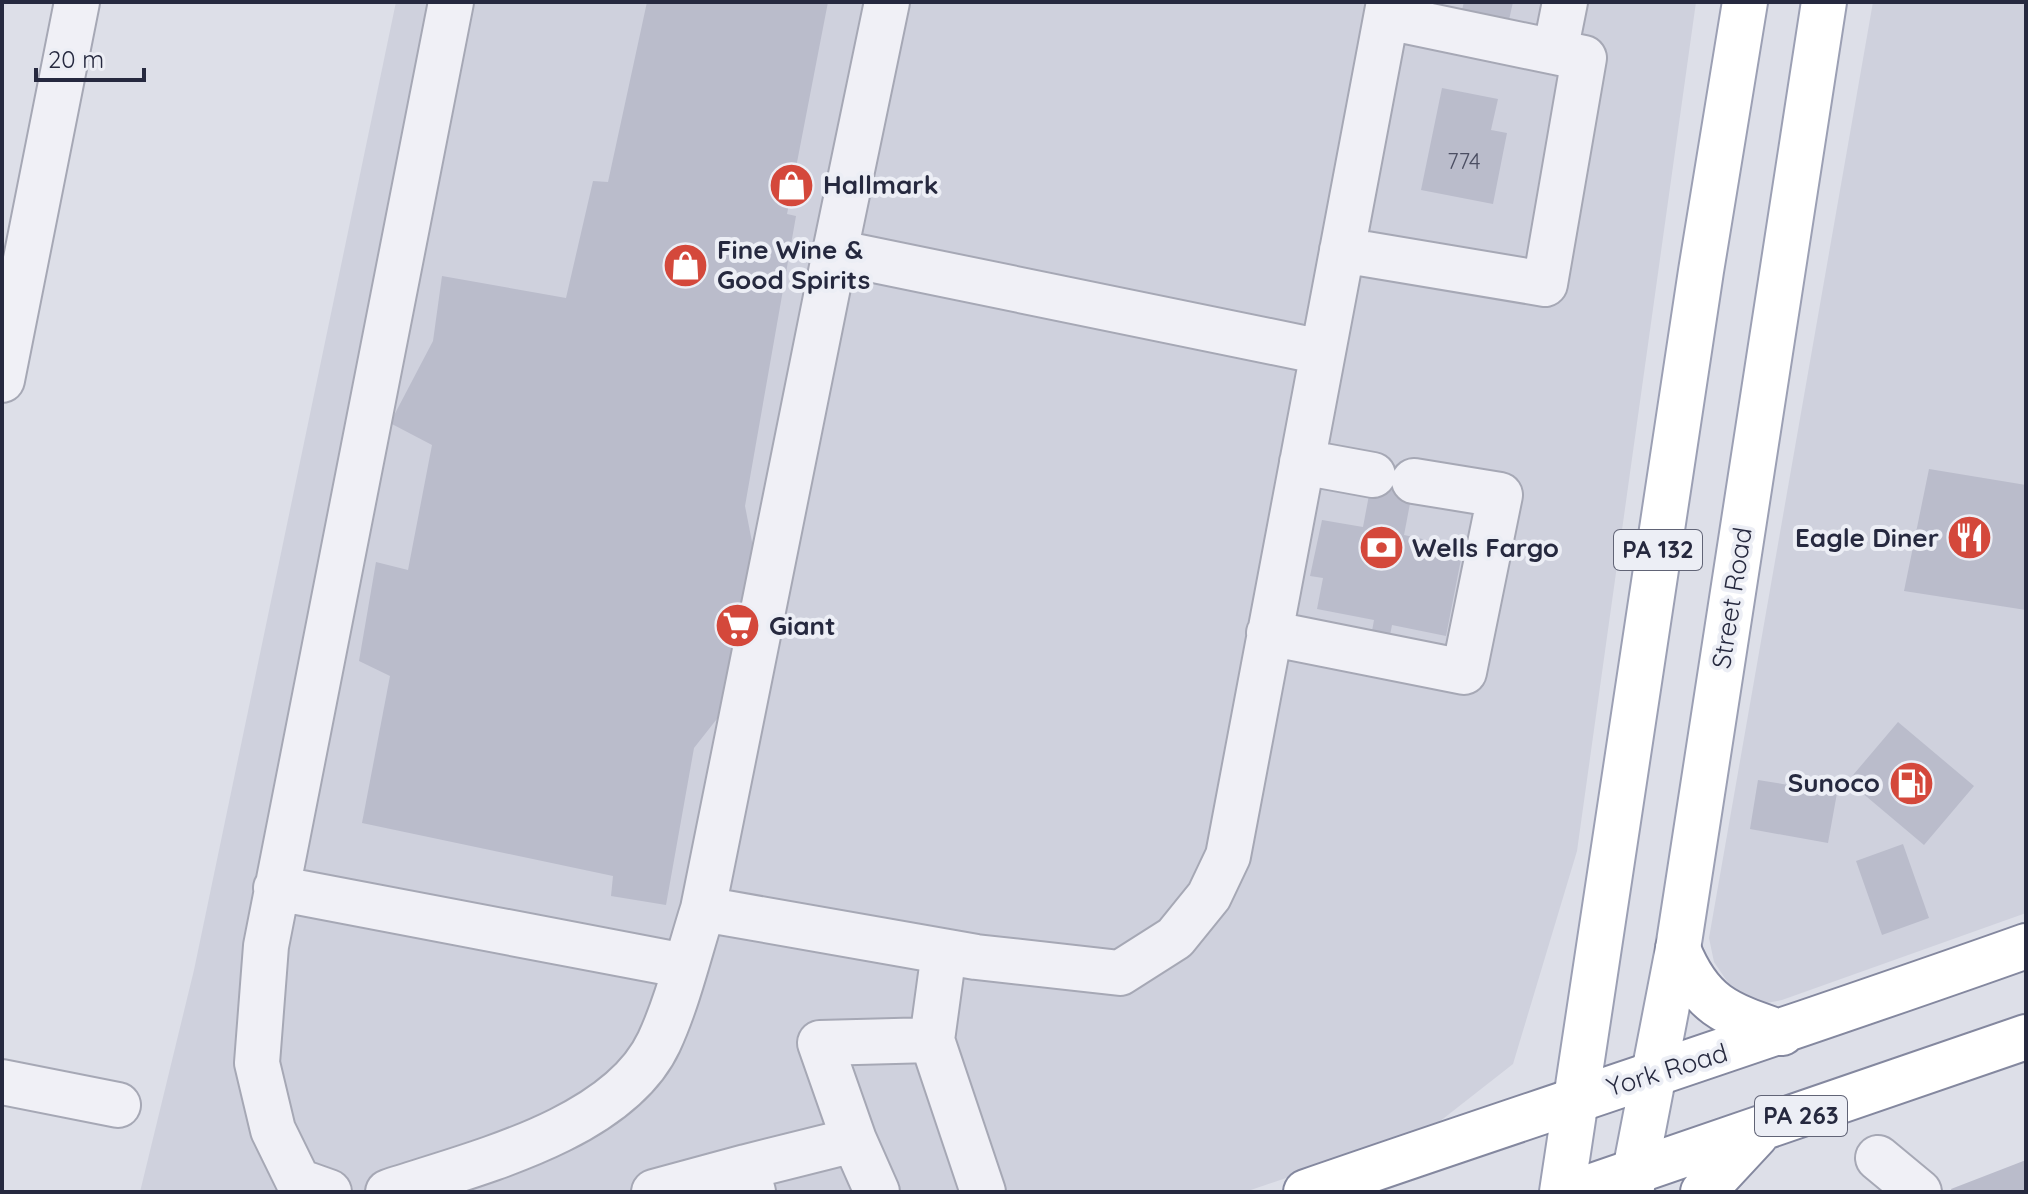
<svg xmlns="http://www.w3.org/2000/svg" width="2028" height="1194" font-family="Quicksand,sans-serif">
  <rect width="100%" height="100%" fill="#dddfe8"/>
  <path fill="#cfd1dd" d="M396 2H1696L1577 851 1513 1064 1430 1129 1245 1192H140L194 970Z
    M1873 2H2026V913L1782 1000 1761 1004 1733 990 1714 962 1709 938Z"/>
  <path fill="#babccb" d="M647 2H828L787 214 796 216 745 506 753 547 720 715 694 748 666 905 611 896 613 876 362 823 390 676 359 661 376 562 408 570 432 445 390 423 433 341 442 276 566 298 593 181 608 182Z
    M1464 2H1513L1509 20 1462 10Z
    M1442 88 1498 99 1491 130 1507 133 1493 204 1421 190Z
    M1375 463 1416 472 1404 535 1446 544 1445 551 1462 554 1446 636 1392 625 1390 635 1372 631 1374 620 1317 609 1323 578 1310 576 1322 520 1363 527Z
    M1929 469 2026 485V610L1904 591Z
    M1898 722 1974 786 1924 845 1848 781Z
    M1758 780 1837 793 1828 843 1750 829Z
    M1903 844 1929 918 1882 935 1856 861Z
    M2026 1160V1192H1952L1951 1189Z"/>
  <g fill="none" stroke-linecap="round" stroke-linejoin="round">
    <defs>
      <path id="minor" d="M887 2 835 252 1322 352
        M1555 52 1565 2
        M1342 250 1545 284 1584 58 1387 17
        M2 380 77 2
        M1302 462 1373 475
        M1269 633 1464 672 1500 495 1414 481
        M276 888 685 966
        M703 909 835 252
        M932 1040 983 1192
        M2 1082 118 1105
        M854 1140 877 1192
        M1878 1158 1919 1192
        M329 1192 298 1181 273 1130 257 1063 266 946 451 2
        M388 1192C472 1164 618 1130 659 1042 678 1001 689 953 703 909L976 957 1120 973 1175 938 1209 896 1228 856 1389 2
        M654 1192 746 1167
        M753 1192 746 1167 854 1140 820 1043 932 1040 944 952"/>
      <path id="major" d="M1562 1192 1701 271 1745 2
        M1631 1192 1678 949 1824 2"/>
      <path id="highway" d="M1678 949C1701 1006 1727 1014 1782 1033
        M1306 1192C1546 1109 1787 1031 2026 946
        M1575 1192 2026 1037
        M1703 1192 1756 1135"/>
    </defs>
    <use href="#minor" stroke="#a6a8b5" stroke-width="48"/>
    <use href="#major" stroke="#9ca0b4" stroke-width="48"/>
    <use href="#highway" stroke="#84889f" stroke-width="48"/>
    <use href="#minor" stroke="#f0f0f6" stroke-width="44"/>
    <use href="#major" stroke="#fff" stroke-width="44"/>
    <use href="#highway" stroke="#fff" stroke-width="44"/>
  </g>
  <defs>
    <symbol id="shop-disc" viewBox="-11 -11 22 22"><circle r="9.5" fill="#d4483b" stroke="#eceef5"/><path d="M-5-2.5h2.3a2.7 3.5 0 0 1 5.4 0H5L5.5 6h-11ZM-1.5-2.5h3a1.5 2.3 0 0 0-3 0Z" fill="#fff"/></symbol>
    <symbol id="restaurant-disc" viewBox="-11 -11 22 22"><circle r="9.5" fill="#d4483b" stroke="#eceef5"/><path d="M-5-6h1v4h1v-4h1v4h1v-4h1v5L-1.5 .5V6h-2V.5L-5-1ZM5-6V6H3V1.5H1.5Q1.5-4 5-6Z" fill="#fff"/></symbol>
    <symbol id="bank-disc" viewBox="-11 -11 22 22"><circle r="9.5" fill="#d4483b" stroke="#eceef5"/><path d="M-6-4H6V4H-6ZM0-2.3a2.3 2.3 0 1 0 0 4.6a2.3 2.3 0 1 0 0-4.6Z" fill="#fff"/></symbol>
    <symbol id="supermarket-disc" viewBox="-11 -11 22 22"><circle r="9.5" fill="#d4483b" stroke="#eceef5"/><path d="M-6-5.5h2.5l.6 2H6L4.5 2H-2.5L-4.4-4H-6ZM-1.5 3.2a1.3 1.3 0 1 0 .1 0ZM3 3.2a1.3 1.3 0 1 0 .1 0Z" fill="#fff"/></symbol>
    <symbol id="fuel-disc" viewBox="-11 -11 22 22"><circle r="9.5" fill="#d4483b" stroke="#eceef5"/><path d="M-5.5-6h7V0h2V4h1.3V-2.5L3-4.5l.8-.8L6-3V5H2.5V1h-1V6h-7ZM-4.2-4.7v3.2H.2V-4.7Z" fill="#fff"/></symbol>
  </defs>
  <g fill-rule="evenodd">
    <use href="#shop-disc" x="766" y="160" width="51" height="51"/>
    <use href="#shop-disc" x="660" y="240" width="51" height="51"/>
    <use href="#restaurant-disc" x="1944" y="512" width="51" height="51"/>
    <use href="#bank-disc" x="1356" y="522" width="51" height="51"/>
    <use href="#supermarket-disc" x="712" y="600" width="51" height="51"/>
    <use href="#fuel-disc" x="1886" y="758" width="51" height="51"/>
  </g>
  <g text-anchor="middle" stroke-width="8" stroke-linejoin="round" paint-order="stroke">
    <g font-size="22" fill="#4b4e62">
      <text x="1464" y="169">774</text>
    </g>
    <g fill="#eceef5" stroke="#616476" stroke-width="2">
      <rect x="1614" y="530" width="88" height="40" rx="6"/>
      <rect x="1755" y="1096" width="92" height="40" rx="6"/>
    </g>
    <g font-size="24" font-weight="bold" fill="#26293f">
      <text x="1658" y="558">PA 132</text>
      <text x="1801" y="1124">PA 263</text>
    </g>
    <g font-size="26" font-weight="bold" fill="#26293f" stroke="#eceef5" text-anchor="start">
      <text x="823" y="194">Hallmark</text>
      <text x="717" y="259">Fine Wine &amp;<tspan x="717" dy="30">Good Spirits</tspan></text>
      <text x="1939" y="547" text-anchor="end">Eagle Diner</text>
      <text x="1412" y="557">Wells Fargo</text>
      <text x="769" y="635">Giant</text>
      <text x="1880" y="792" text-anchor="end">Sunoco</text>
    </g>
    <g font-size="26" fill="#26293f" stroke="#eceef5">
      <text transform="translate(1732 598) rotate(-81)" y="9">Street Road</text>
      <text transform="translate(1667 1070) rotate(-17)" y="9">York Road</text>
    </g>
  </g>
  <rect width="2028" height="1194" fill="none" stroke="#26293f" stroke-width="8"/>
  <path d="M36 68v12h108v-12" fill="none" stroke="#26293f" stroke-width="4"/>
  <text x="48" y="68" font-size="24" fill="#26293f" stroke="#eceef5" stroke-width="6" paint-order="stroke">20 m</text>
</svg>
